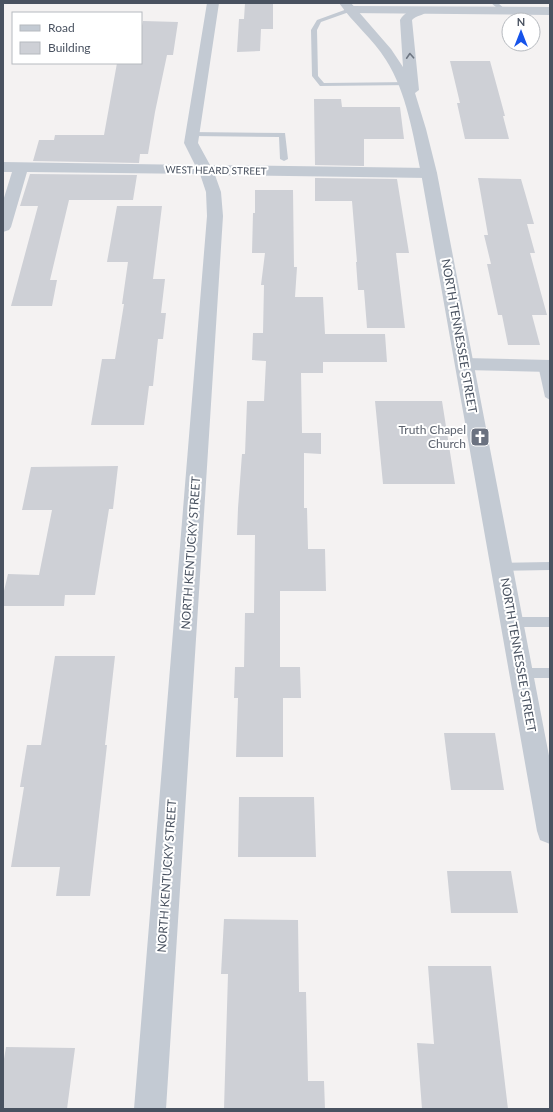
<svg xmlns="http://www.w3.org/2000/svg" width="553" height="1112" font-family="Lato,sans-serif">
  <rect width="100%" height="100%" fill="#f4f2f2"/>
  <path fill="#ced0d6" d="M245 3H273V29H261L260 51 237 52 239 19H244Z
    M143 21 178 22 173 55H167L155 112 148 154H140L139 163 33 161 39 140H54L55 135H104L117 63H141V31Z
    M450 61H490L505 116H503L509 139H465L457 103H460Z
    M314 99H341L342 107H400L404 139H364V166L315 165Z
    M30 174 137 175 133 200H69L50 280H57L52 306H11L38 206H20Z
    M315 178 397 179 409 253H396L405 328H367L364 290H358L356 262H357L352 201H315Z
    M478 178 521 179 534 224H527L535 253H530L547 315H532L540 345H508L502 315H498L487 264H491L484 235H488Z
    M255 190H293L294 267H297L295 297H323L325 334H385L387 362H323V373H301L302 433H321V454L304 453V508H307L308 549H325L326 591H280V667H300L301 698H283V757H236L238 698H234L235 667H244L245 613H254L255 535H237L238 508 242 454H245L247 401H264L266 361 252 360 253 333H263L264 285H261L265 253H252L253 213H255Z
    M117 206H162L153 279H165L161 313H166L163 339H158L153 386H149L144 425H91L102 359H115L124 304H122L128 262H107Z
    M375 401H442L455 484H383Z
    M118 466 113 509H109L95 595H65L64 606H3V595L8 574 39 575 52 510H22L31 467Z
    M55 656H115L105 745H107L90 896H56L60 867H11L24 787H20L27 745H41Z
    M444 733H495L504 790H451Z
    M239 797H314L316 857H238Z
    M447 871H511L518 913H451Z
    M224 919 298 920 299 992H306L308 1081H324L325 1109H224L228 974H221Z
    M428 966H491L508 1109H422L417 1043 434 1044Z
    M6 1047 75 1048 67 1109H3V1065Z"/>
  <g fill="none" stroke-linecap="round" stroke-linejoin="round">
    <path fill="#c3cad3" fill-rule="evenodd" d="M491 3H498L507 11 502 12Z
      M350 8 352 9V11L321 22 317 30 318 76 324 83 411 82 414 84 413 85 320 86 312 76 311 30 317 20Z
      M189 132 285 133 288 159 284 161 280 159 279 137 192 136 188 134Z
      M543 362 548 365 550 376V400L545 397 538 365Z
      M550 562V570L501 571 497 570 495 567 497 564 501 563Z
      M512 617H550V627H512L508 625 506 622 508 619Z
      M521 668H550V678H521L517 677 515 673 517 669Z"/>
    <path fill="#c3cad3" fill-rule="evenodd" d="M207 3H219L198 143 210 165 429 168 434 170 437 173 434 176 429 178 215 175 221 192 223 216 166 1109H134L207 216 206 192 200 174 27 172 11 227 9 230 3 232V201L12 172H3V162L195 165 184 143Z
      M350 6 550 7V15L346 13 344 10 346 7Z
      M464 358 550 360V372L464 370 457 368 455 364 457 360Z"/>
    <path fill="#c3cad3" fill-rule="evenodd" d="M339 3H351L391 49 403 67 400 20C405 12 415 6 425 8L427 11C424 16 416 15 412 20L419 90 415 93 426 129 437 173 550 761V844L540 840 537 831 421 173C413 135 407 93 386 60 373 39 353 23 339 3Z"/>
  </g>
  <defs><path id="oneway-chevron" d="M-2-3.5L2.5 0L-2 3.5" fill="none" stroke-width="1.6" stroke-linecap="round" stroke-linejoin="round"/></defs>
  <use stroke="#6e7682" href="#oneway-chevron" transform="translate(410 56) rotate(-93)"/>
  <defs>
    <symbol id="church-square" viewBox="-11 -11 22 22"><rect x="-9" y="-9" width="18" height="18" rx="4" fill="#6b7280" stroke="#fff"/><path d="M-1.2-6h2.4v3.5h3.3v2.4h-3.3V6h-2.4V-.1h-3.3v-2.4h3.3Z" fill="#fff"/></symbol>
  </defs>
  <g fill-rule="evenodd">
    <use href="#church-square" x="469" y="426" width="22" height="22"/>
  </g>
  <g text-anchor="middle" stroke-width="4" stroke-linejoin="round" paint-order="stroke">
    <g font-size="10" fill="#495260" stroke="#fff">
      <text transform="translate(216 170) rotate(1)" y="4">WEST HEARD STREET</text>
    </g>
    <g font-size="12" fill="#495260" stroke="#fff">
      <text transform="translate(459 336) rotate(80)" y="4">NORTH TENNESSEE STREET</text>
      <text transform="translate(191 553) rotate(-86)" y="4">NORTH KENTUCKY STREET</text>
      <text transform="translate(518 655) rotate(80)" y="4">NORTH TENNESSEE STREET</text>
      <text transform="translate(167 876) rotate(-86)" y="4">NORTH KENTUCKY STREET</text>
    </g>
    <g font-size="12" fill="#5b616d" stroke="#fff" text-anchor="end">
      <text x="466" y="434">Truth Chapel<tspan x="466" dy="14">Church</tspan></text>
    </g>
  </g>
  <rect width="553" height="1112" fill="none" stroke="#495260" stroke-width="8"/>
  <rect x="12" y="12" width="130" height="52" fill="#ffffff" stroke="#b6babf"/>
  <rect x="20" y="25" width="20" height="6" fill="#c3cad3" stroke="#b6babf"/>
  <text x="48" y="32" font-size="12" fill="#495260">Road</text>
  <rect x="20" y="42" width="20" height="12" fill="#ced0d6" stroke="#b6babf"/>
  <text x="48" y="52" font-size="12" fill="#495260">Building</text>
  <g transform="translate(521 32)"><circle r="19" fill="#ffffff" stroke="#b6babf"/>
  <path d="M0-3L7 15L0 10L-7 15Z" fill="#1653ea"/>
  <text y="-6" font-size="11" font-weight="bold" text-anchor="middle" fill="#495260">N</text>
  </g>
</svg>
